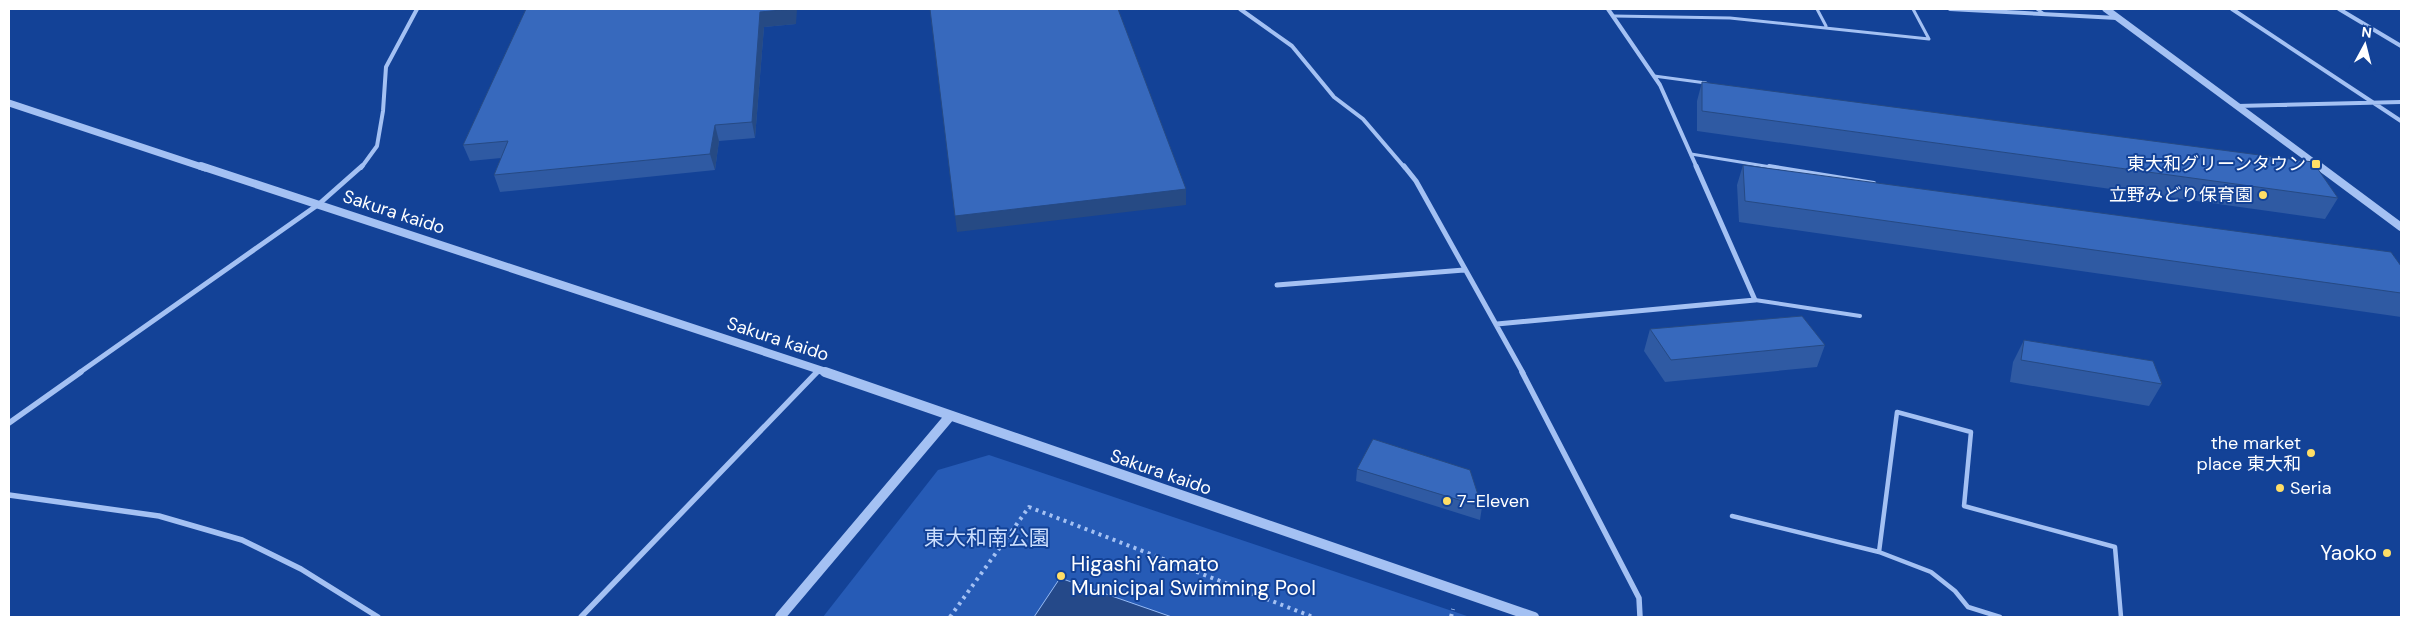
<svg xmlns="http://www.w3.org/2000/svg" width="2410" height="626" font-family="'DM Sans','Noto Sans JP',sans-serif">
  <rect width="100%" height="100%" fill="#134297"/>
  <path fill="#265bb6" d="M989 455 1470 617H823L938 470Z"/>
  <path fill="#254989" stroke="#96bbf6" d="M1060 578 1172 617H1034Z"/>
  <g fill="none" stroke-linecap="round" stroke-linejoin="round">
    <path stroke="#a4c1f3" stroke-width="4" stroke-dasharray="3 4.5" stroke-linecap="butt" d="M950 617 1029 507 1313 617
      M1451 617 1453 609"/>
    <path stroke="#a4c1f3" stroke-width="3" d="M1817 9 1826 26
      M2037 9 2044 14
      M1614 16 1730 18 1929 39 1913 9
      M1654 76 1706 83
      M1691 154 1777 168"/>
    <path stroke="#a4c1f3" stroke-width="4" d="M1769 166 1874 183
      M1755 300 1860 316"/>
    <path stroke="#a4c1f3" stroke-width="4.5" d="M1732 516 1879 552
      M2000 617 1968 607 1955 591 1931 572 1879 552 1897 412 1971 432 1964 506 2115 547 2121 617"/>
    <path stroke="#a4c1f3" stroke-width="4" d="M1240 9 1292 46 1334 97 1363 119 1405 168
      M1608 9 1660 85 1697 168
      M1950 9 2117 18
      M2232 9 2401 121
      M2339 9 2401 46
      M2237 106 2401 102
      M361 168 377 146 383 111 386 67 417 9"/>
    <path stroke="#a4c1f3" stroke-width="5" d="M1404 166 1416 181 1523 373
      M1277 285 1464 270
      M1497 324 1755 300 1696 166
      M79 373 319 204 362 166
      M816 373 819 370"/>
    <path stroke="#a4c1f3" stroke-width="5.5" d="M1522 372 1639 598 1640 617
      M9 423 81 372
      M9 495 159 516 242 540 301 569 378 617
      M581 617 817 372"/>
    <path stroke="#a4c1f3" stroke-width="7" d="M2106 9 2321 168
      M9 103 205 168"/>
    <path stroke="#a4c1f3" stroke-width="8" d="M201 166 829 373
      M2319 166 2401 227"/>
    <path stroke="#a4c1f3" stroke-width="10" d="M825 372 1534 617
      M780 617 950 416"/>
  </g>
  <path fill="#2f5aa3" d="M526 9 796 24 764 27 755 138 719 141 715 170 500 192 494 175 501 158 470 161 463 145Z
    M1702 82 2338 198 2325 219 1697 131V101Z
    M1743 165 2401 266V317L1739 222 1737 185Z
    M1650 329 1825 345 1817 367 1665 382 1644 351Z
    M2024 340 2162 384 2149 406 2010 382 2013 362Z
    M1357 469 1482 507 1480 520 1356 481Z"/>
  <path fill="#264a84" d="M793 9H797L796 24 764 27 755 138 752 122 760 12Z
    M715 125 719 141 715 170 710 154Z
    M1186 189V205L957 232 955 216Z"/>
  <path fill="#3769bd" stroke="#264a84" d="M526 9H793L760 12 752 122 715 125 710 154 494 175 508 141 463 145Z
    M930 9H1118L1186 189 955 216Z
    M1702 82 2313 162 2338 198 1702 111Z
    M1743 165 2391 252 2401 266V293L1745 201Z
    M1802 316 1825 345 1671 360 1650 329Z
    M2024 340 2153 361 2162 384 2021 360Z
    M1373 439 1470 470 1482 507 1357 469Z"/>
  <g fill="#ffde66" stroke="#134297" stroke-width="2">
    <rect x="2311" y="159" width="10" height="10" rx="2.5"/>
    <circle cx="2263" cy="195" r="5"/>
    <circle cx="2311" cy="453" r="5"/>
    <circle cx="2280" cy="488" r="5"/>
    <circle cx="1447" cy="501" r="5"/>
    <circle cx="2387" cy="553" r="5"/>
    <circle cx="1061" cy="576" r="5"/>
  </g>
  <g text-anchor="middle" stroke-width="4" stroke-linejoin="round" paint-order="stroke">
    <g font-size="18" fill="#fff" stroke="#134297" text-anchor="end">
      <text x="2306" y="170">東大和グリーンタウン</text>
      <text x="2253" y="201">立野みどり保育園</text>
      <text x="2301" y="449">the market<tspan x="2301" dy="21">place 東大和</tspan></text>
      <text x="2290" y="494" text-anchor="start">Seria</text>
      <text x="1457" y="507" text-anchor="start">7-Eleven</text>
    </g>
    <g font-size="18" fill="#fff" stroke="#134297">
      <text transform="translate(394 212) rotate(18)" y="6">Sakura kaido</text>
      <text transform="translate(778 339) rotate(18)" y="6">Sakura kaido</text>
      <text transform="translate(1161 472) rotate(19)" y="6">Sakura kaido</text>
    </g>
    <g font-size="21" fill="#cbdefd" stroke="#134297">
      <text x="987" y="545">東大和南公園</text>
    </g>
    <g font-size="21" fill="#fff" stroke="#134297" text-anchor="end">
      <text x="2377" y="560">Yaoko</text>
      <text x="1071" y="571" text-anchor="start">Higashi Yamato<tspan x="1071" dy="24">Municipal Swimming Pool</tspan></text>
    </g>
  </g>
  <rect width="2410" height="626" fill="none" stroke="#ffffff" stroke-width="20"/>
  <g transform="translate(2365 45) rotate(7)" stroke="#134297" stroke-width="4" paint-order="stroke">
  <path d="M0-4L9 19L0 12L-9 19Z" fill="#ffffff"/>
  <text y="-8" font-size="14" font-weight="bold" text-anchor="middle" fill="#ffffff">N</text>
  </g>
</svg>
